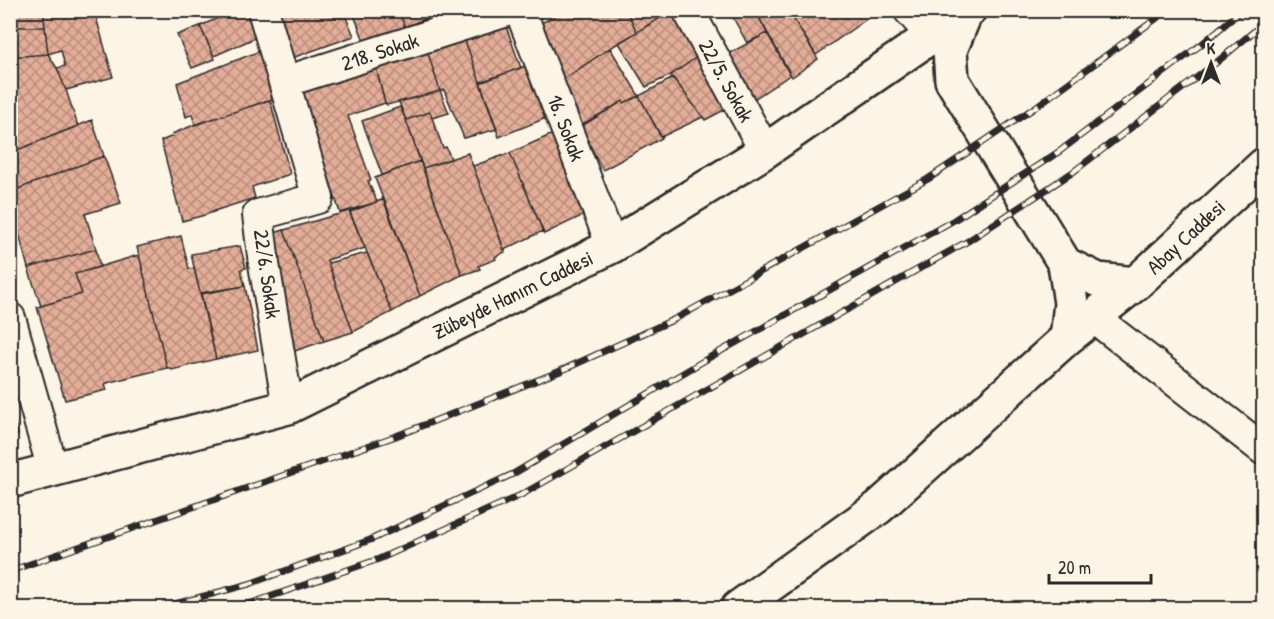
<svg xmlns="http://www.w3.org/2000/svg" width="1274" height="619" font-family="'Patrick Hand',sans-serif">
  <defs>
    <pattern id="building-cross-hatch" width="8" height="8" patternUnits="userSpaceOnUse" patternTransform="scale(1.5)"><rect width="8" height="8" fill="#e3ad97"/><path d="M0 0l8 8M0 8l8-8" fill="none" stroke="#b88d7b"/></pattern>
  </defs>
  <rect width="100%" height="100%" fill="#fcf5e5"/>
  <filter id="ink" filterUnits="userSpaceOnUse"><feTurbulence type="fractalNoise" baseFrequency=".0167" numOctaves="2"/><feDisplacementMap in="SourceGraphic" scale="12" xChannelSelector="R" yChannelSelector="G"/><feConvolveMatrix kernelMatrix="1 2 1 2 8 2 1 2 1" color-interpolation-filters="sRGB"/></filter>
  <g filter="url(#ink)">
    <path fill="url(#building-cross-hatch)" stroke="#2b2b2b" stroke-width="1.5" d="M13 10H43L45 27H12Z
      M43 10H94L113 77 66 90 57 68 65 66 61 50 48 54Z
      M237 10H248L257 37 214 56 200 26Z
      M279 10H343L354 36 292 58Z
      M352 10H398L405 27 366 46Z
      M398 10H446L405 27Z
      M566 10H626L637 32 610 48 561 81 541 23Z
      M626 10H673L637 32Z
      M673 10H674L697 57 671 75 646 87 619 43Z
      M729 10H755L767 33 747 43Z
      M755 10H788L818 59 792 77Z
      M788 10H879L816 55Z
      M504 21 521 68 480 82 463 35Z
      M200 26 215 59 192 68 177 35Z
      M12 27H45L48 54 10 57Z
      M767 33 790 75 751 101 726 55Z
      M463 35 497 129 464 138 444 90 440 91 426 47Z
      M426 47 440 91 387 105 385 103 375 64Z
      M610 48 639 96 624 103 623 101 578 127 561 81Z
      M260 51 272 99 195 125 192 114 186 117 177 83Z
      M48 54 57 68 66 90 78 126 10 153V57Z
      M697 57 728 108 705 120 671 75Z
      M375 64 385 103 348 116 371 180 368 181 377 202 340 213 300 88Z
      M525 66 546 118 499 137 480 83Z
      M673 78 703 117 661 137 639 96Z
      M440 91 449 113 432 118 430 112 406 120 399 102Z
      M639 96 662 138 603 170 580 127 623 101 624 103Z
      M270 100 290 174 252 187 255 198 214 211H216L205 215 182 221 161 141 173 136 172 134 194 125Z
      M400 107 406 120 420 161 382 175 362 121Z
      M430 112 443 148 446 147 451 159 423 168 406 120Z
      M92 120 104 156 10 192V153Z
      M555 133 588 213 544 234 510 153Z
      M468 153 505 252 495 257 496 259 478 266 480 269 462 275 423 168Z
      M510 153 543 231 504 250 473 166Z
      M104 156 121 203 85 214 96 249 28 268 10 200V192Z
      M420 161 462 275 420 296 375 178Z
      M384 199 420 296 392 312 350 212Z
      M349 211 365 248 327 260 353 332 324 341 284 230Z
      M284 230 324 341 289 353 274 233Z
      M181 236 189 269 194 268 216 359 172 370 171 368H167L137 247Z
      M240 246 246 268 241 269 245 286 200 293 191 254Z
      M96 249 100 267 75 274 82 294 41 306 28 268Z
      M367 253 392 312 353 332 328 263Z
      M139 255 167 368 110 382 105 384 107 390 65 400 37 307 82 294 75 274Z
      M245 286 258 350 216 359 201 294Z
      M10 405 18 435 10 437Z"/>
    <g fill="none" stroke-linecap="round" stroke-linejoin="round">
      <defs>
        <path id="minor" d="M263 10 318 198 258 215 264 264 288 407
          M520 10 612 246
          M688 10 765 151
          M909 10 932 36
          M284 82 510 10
          M1093 317 1264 450
          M10 318 53 470"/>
        <path id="secondary" d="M965 14 950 50 952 80 1065 264 1071 303 1067 338
          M1065 264 1098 280 1135 284
          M10 481 288 407 612 246 765 151 969 10
          M738 608 879 507 1067 338 1135 284 1264 165"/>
      </defs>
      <use href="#minor" stroke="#2b2b2b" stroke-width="34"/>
      <use href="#secondary" stroke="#2b2b2b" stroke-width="38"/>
      <use href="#minor" stroke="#fcf5e5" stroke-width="30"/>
      <use href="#secondary" stroke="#fcf5e5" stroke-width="33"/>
      <defs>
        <path id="rail" d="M10 571 396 436 558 372 675 319 928 179 1034 108 1168 10
          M160 608 249 584 370 540 513 474 705 360 954 220 1060 151 1203 43 1242 10
          M229 608 252 603 379 559 521 495 968 241 1073 172 1217 62 1264 23"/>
      </defs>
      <use href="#rail" stroke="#2b2b2b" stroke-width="7"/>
      <use href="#rail" stroke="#fcf5e5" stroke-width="4.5" stroke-dasharray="14" stroke-linecap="butt"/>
    </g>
  </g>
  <g text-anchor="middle" stroke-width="5" stroke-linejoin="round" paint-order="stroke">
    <g font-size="21" fill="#2b2b2b" stroke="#fcf5e5">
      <text transform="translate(380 52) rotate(-18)" y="7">218. Sokak</text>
      <text transform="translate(726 81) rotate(61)" y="7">22/5. Sokak</text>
      <text transform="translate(566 128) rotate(69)" y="7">16. Sokak</text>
      <text transform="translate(1186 237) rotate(-43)" y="7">Abay Caddesi</text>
      <text transform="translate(267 274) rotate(82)" y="7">22/6. Sokak</text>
      <text transform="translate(513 295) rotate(-26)" y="7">Zübeyde Hanım Caddesi</text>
    </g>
  </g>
  <rect width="1274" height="619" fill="none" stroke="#fcf5e5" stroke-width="36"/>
  <rect x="18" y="18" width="1238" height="583" fill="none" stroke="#2b2b2b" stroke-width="2" filter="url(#ink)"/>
  <g transform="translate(1211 63)" stroke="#fcf5e5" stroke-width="4.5" paint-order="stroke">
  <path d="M0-4.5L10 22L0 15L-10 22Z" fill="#2b2b2b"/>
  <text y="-9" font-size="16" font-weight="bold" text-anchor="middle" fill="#2b2b2b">K</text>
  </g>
  <path d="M1049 574v9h102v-9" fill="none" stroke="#2b2b2b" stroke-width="3"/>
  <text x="1058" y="574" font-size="18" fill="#2b2b2b" stroke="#fcf5e5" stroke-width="4.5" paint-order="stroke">20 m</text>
</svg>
